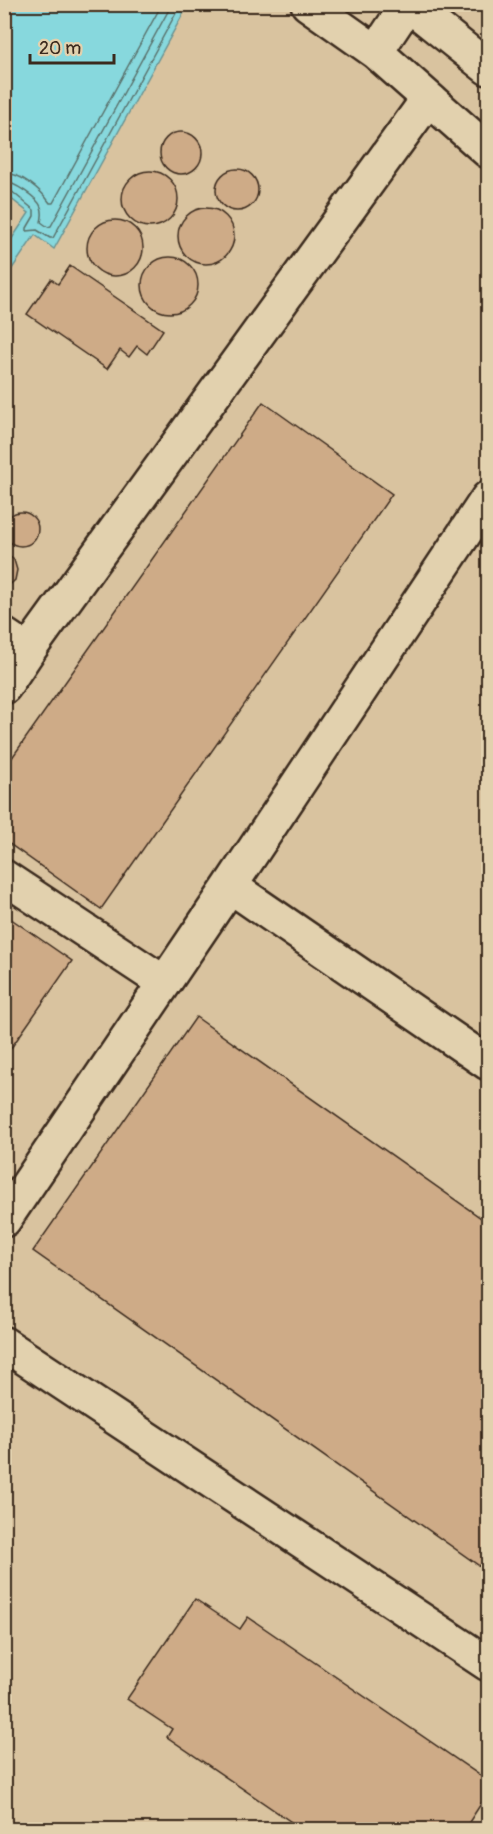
<svg xmlns="http://www.w3.org/2000/svg" width="493" height="1834" font-family="Pangolin,sans-serif">
  <rect width="100%" height="100%" fill="#e2d1ae"/>
  <filter id="ink" filterUnits="userSpaceOnUse"><feTurbulence type="fractalNoise" baseFrequency=".0167" numOctaves="2"/><feDisplacementMap in="SourceGraphic" scale="12" xChannelSelector="R" yChannelSelector="G"/><feConvolveMatrix kernelMatrix="1 2 1 2 8 2 1 2 1" color-interpolation-filters="sRGB"/></filter>
  <g filter="url(#ink)">
    <path fill="#d9c39f" d="M188 5H488V1829L5 1830V279L36 235 54 249Z
      M5 194 30 213 5 249Z"/>
    <path fill="#87d8dd" stroke="#699291" stroke-width="1.5" d="M5 4 188 5 54 249 35 235 5 279V249L29 213 5 194Z"/>
    <g fill="none" stroke-linecap="round" stroke-linejoin="round">
      <path stroke="#59706a" stroke-width="1.5" d="M4 173C21 173 41 190 50 203H53L162 4
        M4 182C14 182 38 198 41 207 43 212 42 218 41 222L48 227 51 226 172 4
        M4 189 10 190 34 210V216L27 228V231L37 230 50 238H53L181 4"/>
    </g>
    <path fill="#ceab87" stroke="#3b2a1e" stroke-width="1.5" d="M160 153a21 21 0 1 1 42 0a21 21 0 1 1-42 0Z
      M216 190a21 21 0 1 1 42 0a21 21 0 1 1-42 0Z
      M122 199a28 28 0 1 1 56 0a28 28 0 1 1-56 0Z
      M178 236a28 28 0 1 1 56 0a28 28 0 1 1-56 0Z
      M87 248a28 28 0 1 1 56 0a28 28 0 1 1-56 0Z
      M142 285a28 28 0 1 1 56 0a28 28 0 1 1-56 0Z
      M70 266 163 330 147 354 137 346 129 357 120 350 107 369 27 314 51 279 58 284Z
      M263 402 392 494 101 909 4 840V769Z
      M4 529a17 17 0 1 1 34 0a17 17 0 1 1-34 0Z
      M4 552 14 560 17 570 15 580 4 590Z
      M4 914 72 961 4 1058Z
      M196 1017 488 1223V1572L33 1251Z
      M195 1599 240 1629 248 1617 488 1781V1793L464 1830H303L167 1737 172 1729 127 1699Z"/>
    <g fill="none" stroke-linecap="round" stroke-linejoin="round">
      <defs>
        <path id="minor" d="M308 4 376 52 488 151
          M408 4 488 68
          M376 52 408 4
          M4 635 28 651
          M4 687 28 651 428 99
          M4 877 163 982
          M230 886 488 1063
          M4 1220 230 886 488 498
          M4 1344 488 1664"/>
      </defs>
      <use href="#minor" stroke="#3b2a1e" stroke-width="38"/>
      <use href="#minor" stroke="#e2d1ae" stroke-width="33"/>
    </g>
  </g>
  <rect width="493" height="1834" fill="none" stroke="#e2d1ae" stroke-width="24"/>
  <rect x="12" y="12" width="469" height="1810" fill="none" stroke="#3b2a1e" stroke-width="2" filter="url(#ink)"/>
  <path d="M30 54v9h84v-9" fill="none" stroke="#3b2a1e" stroke-width="3"/>
  <text x="39" y="54" font-size="18" fill="#3b2a1e" stroke="#e2d1ae" stroke-width="4.5" paint-order="stroke">20 m</text>
</svg>
